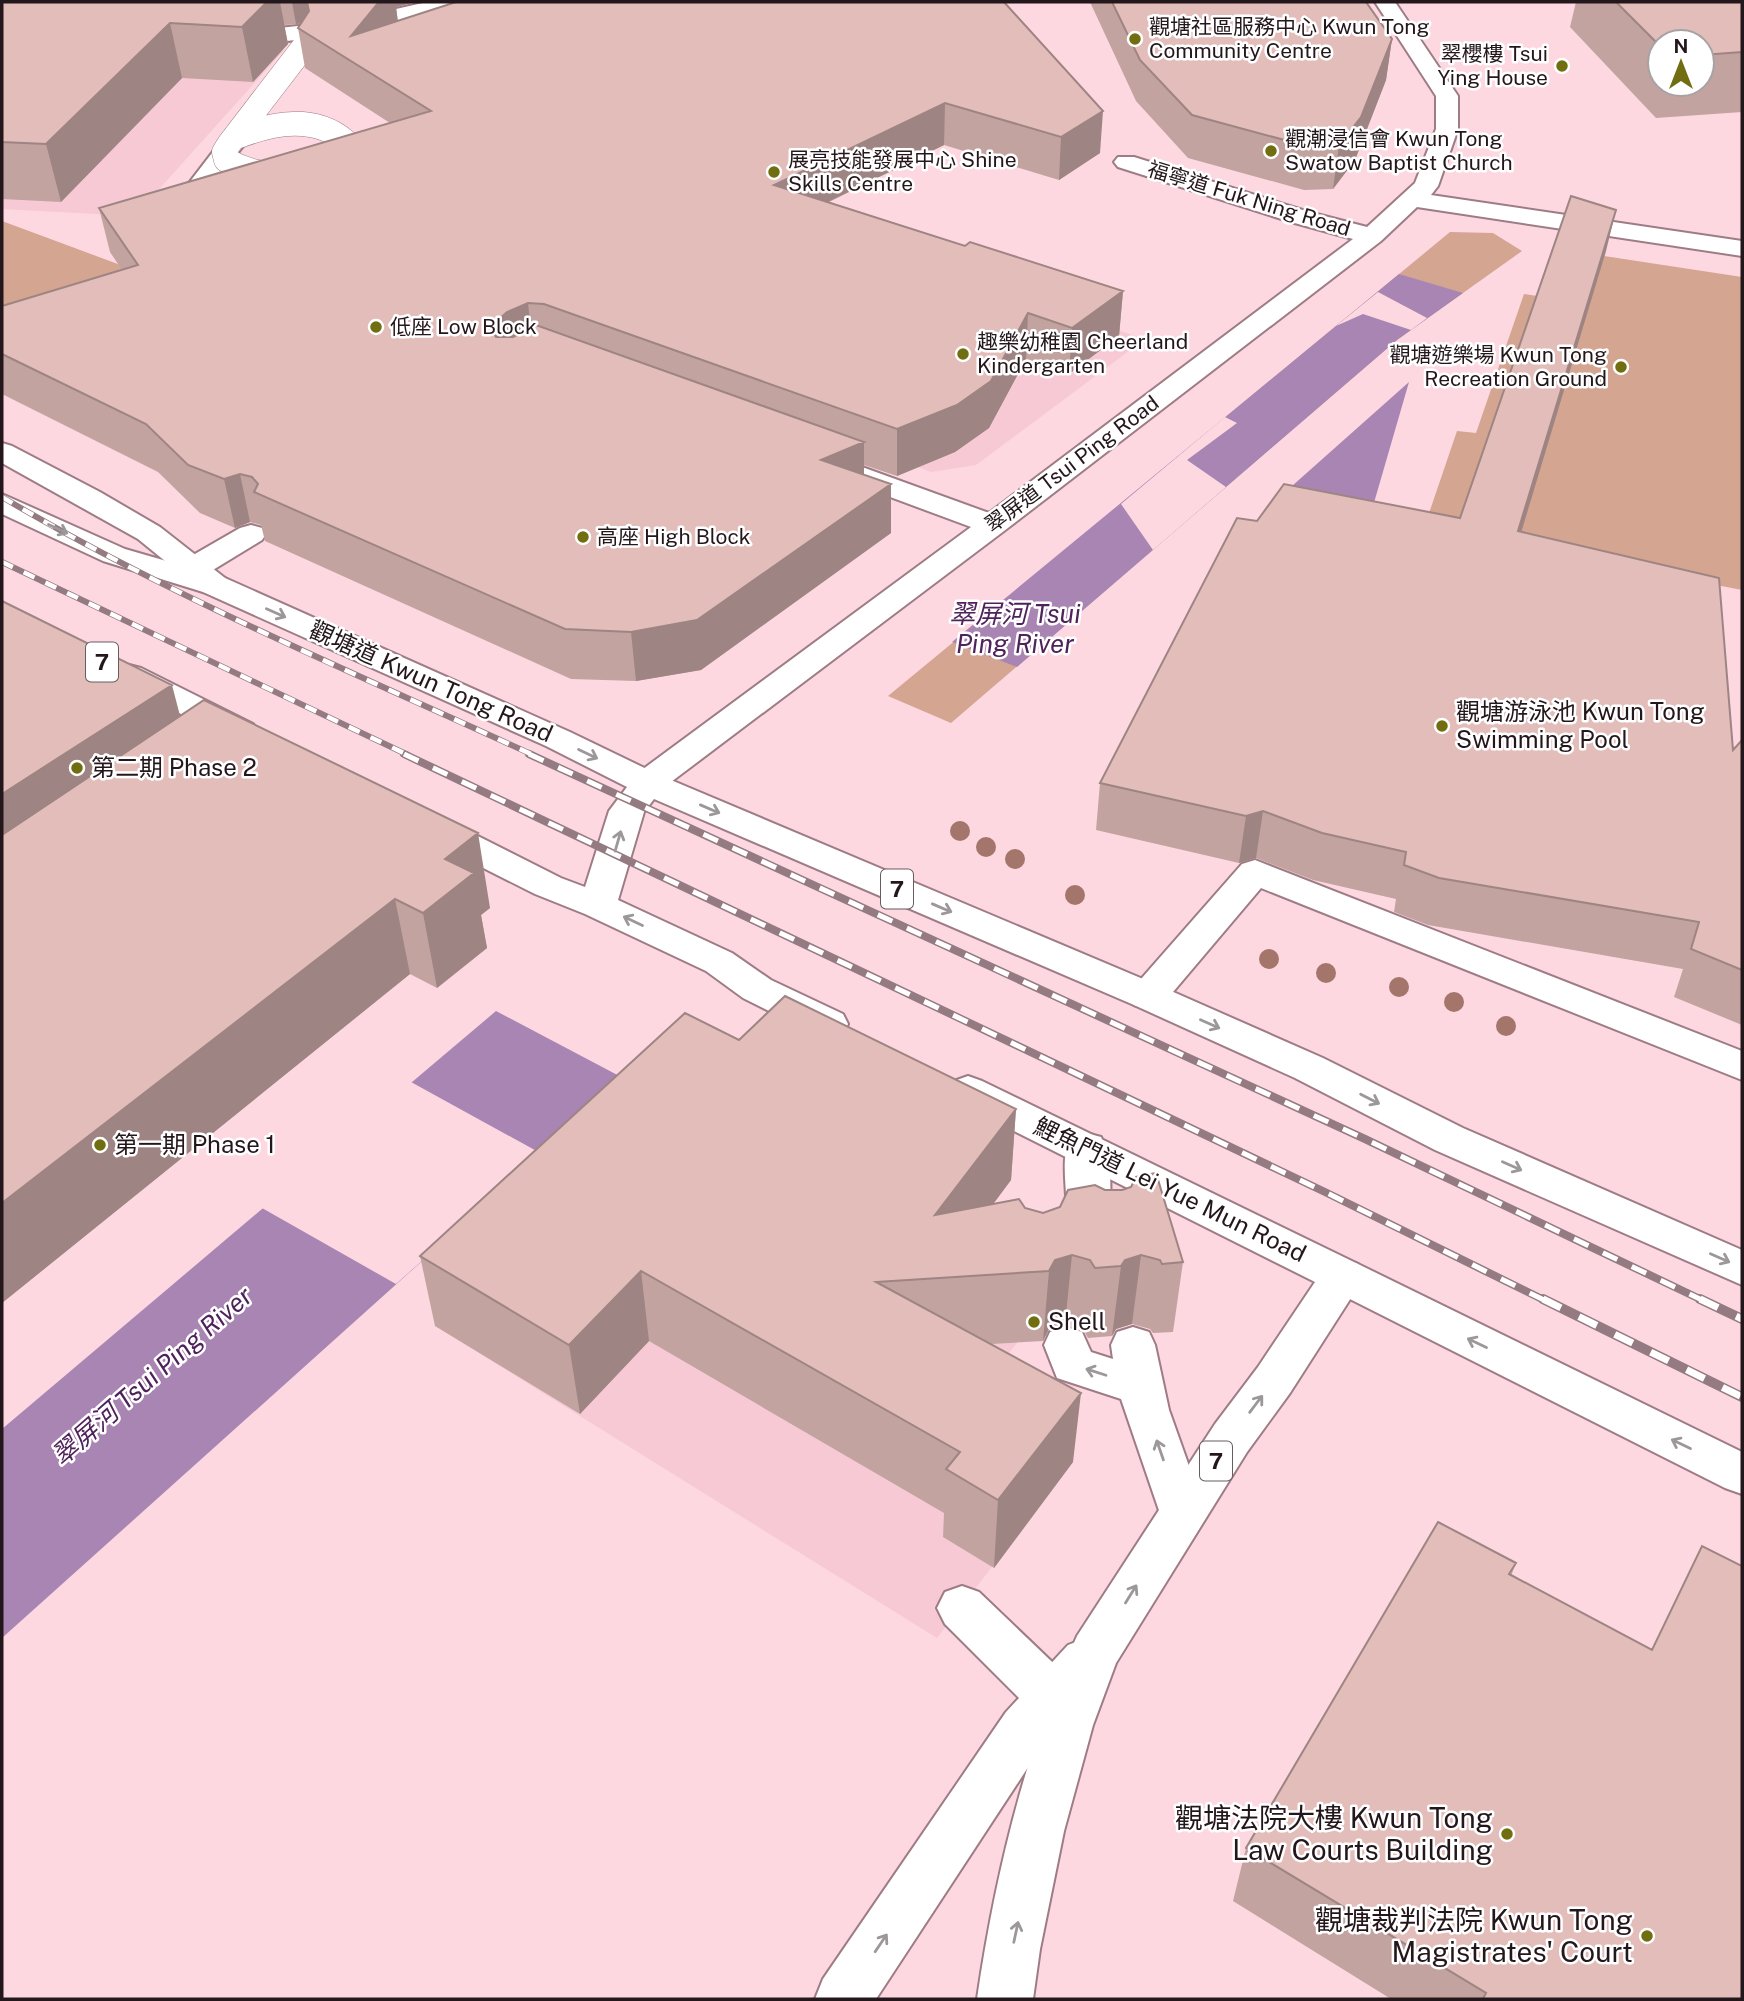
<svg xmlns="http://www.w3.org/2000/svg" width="1744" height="2001" font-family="'Public Sans','Noto Sans TC',sans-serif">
  <rect width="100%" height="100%" fill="#fdd8e1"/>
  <path fill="#f6c9d4" d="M284 50 135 216 2 209V118L218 52Z
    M975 283 1145 339 976 465 931 472 778 414Z
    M788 1067 1011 1180 988 1211 1017 1343 967 1402 1073 1462 937 1638 435 1326 691 1084Z"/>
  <path fill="#d4a591" d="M2 221 212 299 2 330Z
    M1450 232 1493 233 1522 251 1397 340 951 723 888 696Z
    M1591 254 1742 277V590L1424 528 1457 431 1476 433 1524 294 1578 302Z"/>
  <path fill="#a985b3" d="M1399 274 1463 293 1397 340 1017 667 952 642Z
    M1409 382 1369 520 1274 502Z
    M496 1011 625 1079 2 1638V1429Z"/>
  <path fill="#fdd8e1" d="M1378 292 1427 318 1411 330 1363 314 1336 326Z
    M1225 417 1237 423 1187 460 1226 487 1153 550 1121 504Z
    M411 1082 542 1154 396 1284 262 1208Z"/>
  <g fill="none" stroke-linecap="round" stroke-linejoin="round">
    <defs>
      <path id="minor" d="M427 2H459L456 6C383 28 310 42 234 45L226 44 223 39 226 34 234 33 343 21Z
        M1375 2H1395L1458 96V129L1438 186 1431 195 1742 241V256L1417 207 1381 241 1004 531 659 791 647 794 635 791 630 783 635 775 971 527 831 475 826 469 831 463 841 460 851 463 989 513 1353 239 1291 222 1118 167 1114 162 1118 157H1134L1309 212 1367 227 1415 183 1436 129V96Z
        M239 129 247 131 251 136 200 201 215 204 218 209 215 214C200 218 185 218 176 205L179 196 225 136Z
        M251 525 262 528 266 534 262 540 203 576 192 578 181 576 177 569 181 562 240 528Z
        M1255 860 1742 1051V1080L1261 888 1162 1005 1148 1009 1134 1005 1129 996 1134 987 1242 864Z
        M1086 1133 1101 1137C1112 1158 1112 1194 1108 1218L1118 1235 1112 1247C1085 1255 1077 1244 1065 1221 1070 1194 1058 1161 1071 1137Z
        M1066 1327 1082 1332 1091 1352 1113 1359 1111 1345 1117 1332 1133 1327 1149 1332 1155 1345 1169 1410 1206 1514 1199 1528 1182 1534 1165 1528 1121 1399 1057 1378 1044 1345 1050 1332Z
        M962 1586 979 1592 1071 1680 1078 1697 1071 1714 1053 1720 1035 1714 945 1624 937 1608 945 1592Z"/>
      <path id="major" d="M2 443 12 446 100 492 160 527 225 578 230 585 225 592 214 594 203 592 138 539 2 463Z
        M1343 1259 1358 1264 1742 1452V1494L1725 1488 1328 1288 1321 1276 1328 1264Z
        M1086 1638 1104 1645 1111 1661 1104 1677 1042 1746 876 1999H815L823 1979 1006 1712 1068 1645Z"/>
      <path id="highway" d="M2 494 125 549 225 578 570 732 659 775 1162 987 1323 1058 1463 1128 1742 1250V1285L1435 1150 1295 1078 1134 1005 654 799 644 812 618 900 732 953 771 980 843 1014 848 1024 843 1034 829 1038 815 1034 743 998 706 971 585 914 535 894 422 837 417 829 422 821 435 818 448 821 561 878 585 887 609 811 627 787 546 746 203 592 103 561 2 514Z
        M129 665 141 668 253 724 258 731 253 738 241 741 229 738 117 682 113 675 117 668Z
        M968 1076 982 1081 1358 1264 1365 1276 1290 1393 1247 1452 1116 1663 1093 1725 1064 1831 1040 1949 1033 1999H977C995 1876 1025 1750 1077 1636L1215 1424 1258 1367 1315 1282 954 1101 948 1091 954 1081Z"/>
    </defs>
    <use href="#minor" stroke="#9e7c85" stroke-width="4"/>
    <use href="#major" stroke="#9e7c85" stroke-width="4"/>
    <use href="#highway" stroke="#9e7c85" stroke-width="4"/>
    <use href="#minor" fill="#fff" fill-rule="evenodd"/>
    <use href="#major" fill="#fff" fill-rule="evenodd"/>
    <use href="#highway" fill="#fff" fill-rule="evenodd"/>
    <defs>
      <path id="rail-far2" d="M2 497C171 597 355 673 533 755
        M2 562 408 755"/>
      <path id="rail-far1" d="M404 754 1325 1192 1546 1301
        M529 754 1365 1139 1704 1301"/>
      <path id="rail" d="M1543 1299 1742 1397
        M1700 1299 1742 1319"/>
    </defs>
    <use href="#rail-far2" stroke="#947a81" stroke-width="6"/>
    <use href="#rail-far1" stroke="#947a81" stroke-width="8"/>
    <use href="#rail" stroke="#947a81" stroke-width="10"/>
    <use href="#rail-far2" stroke="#fff" stroke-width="4.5" stroke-dasharray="12" stroke-linecap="butt"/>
    <use href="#rail-far1" stroke="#fff" stroke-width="5" stroke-dasharray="16" stroke-linecap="butt"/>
    <use href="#rail" stroke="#fff" stroke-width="7" stroke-dasharray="20" stroke-linecap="butt"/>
    <defs>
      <path id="minor-bridge" d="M239 136C274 123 314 115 345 141L344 149C311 179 265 182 226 160L224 152 229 144 302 49"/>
    </defs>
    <use href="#minor-bridge" stroke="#9e7c85" stroke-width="25" stroke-linecap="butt"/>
    <use href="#minor-bridge" stroke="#fff" stroke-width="24"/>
  </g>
  <g fill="#a4766b">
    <circle cx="960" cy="831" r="10"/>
    <circle cx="986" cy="847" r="10"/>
    <circle cx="1015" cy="859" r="10"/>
    <circle cx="1075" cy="895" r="10"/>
    <circle cx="1269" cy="959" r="10"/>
    <circle cx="1326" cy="973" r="10"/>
    <circle cx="1399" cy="987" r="10"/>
    <circle cx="1454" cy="1002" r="10"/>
    <circle cx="1506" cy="1026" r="10"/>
  </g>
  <path fill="#c2a3a0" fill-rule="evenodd" d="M2 2H415L396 7 398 21 1004 2 1100 153 1059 180 944 145 829 202 965 246 1123 291 1119 336 1069 374 1026 359 989 428 955 452 897 476 864 465V475L891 484V533L701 670 636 681 571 679 265 541 261 525 250 522 235 528 200 513 158 472 2 394V306L122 270 110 252 99 208 390 123 305 68 298 28 301 24 284 25 288 44 253 82 182 78 61 202 2 199Z
    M1090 2H1366L1392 39 1386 80 1355 160 1333 189 1304 190 1188 158 1136 101Z
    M1576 2H1742V112L1656 118 1570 27ZM1660 42H1702V84H1660Z
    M1606 251 1521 532 1733 750 1742 740V1025L1674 997 1683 969 1428 925 1394 912 1396 899 1313 880 1256 858 1239 863 1096 830 1100 783 1257 521 1460 518Z
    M2 601 180 716 490 908 481 915 487 948 437 988 410 974 2 1303Z
    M739 1040 1016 1109 1011 1180 993 1204 1025 1208 1183 1262 1173 1332 1153 1333 1150 1329 1132 1324 1116 1329 1112 1336 1088 1338 1083 1329 1065 1324 1049 1329 1043 1341 991 1344 1073 1462 994 1568 943 1537 944 1513 649 1341 580 1414 435 1326 420 1256Z
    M1516 1563 1511 1576 1652 1650 1742 1999H1391L1233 1901 1246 1848Z"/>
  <path fill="#9e8482" d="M267 2H280L288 44 253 82 242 27Z
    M292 2H307L310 22 296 24Z
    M307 2H415L396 7 398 24 364 69Z
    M170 23 182 78 61 202 46 144Z
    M1392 39 1386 80 1355 160 1333 189 1339 145Z
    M945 103 944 145 775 228 774 185Z
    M1103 111 1100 153 1059 180 1061 137Z
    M1616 210 1606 251 1508 576 1518 531Z
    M1123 291 1119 336 1069 374 1072 328Z
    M528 303 533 349 496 373 490 327 507 312Z
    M1028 313 1026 359 989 428 955 452 897 476V429Z
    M864 442V490L821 460Z
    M240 474 250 522 235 528 224 479Z
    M891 484V533L701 670 636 681 631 632Z
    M172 685 191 758 2 886V794Z
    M1263 811 1256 858 1239 863 1246 816Z
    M478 833 490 908 481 915 487 948 437 988 423 913 445 859Z
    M395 899 410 974 2 1303V1203Z
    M1016 1109 1011 1180 938 1278 935 1215Z
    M1072 1255 1065 1324 1049 1329 1043 1341 1049 1271 1055 1260Z
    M1141 1255 1132 1324 1116 1329 1112 1336 1121 1266 1125 1260Z
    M641 1271 649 1341 580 1414 569 1345Z
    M1081 1393 1073 1462 994 1568 998 1500Z"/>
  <path fill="#e2bdba" stroke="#9e8482" stroke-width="2" d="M2 2H267L242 27 170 23 46 144 2 142Z
    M307 2H379L351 36 456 2H1004L1103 111 1061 137 945 103 774 185 965 246 970 242 1123 291 1072 328 1028 313 991 381 957 405 897 429 544 304 528 303 507 312 490 327 496 337H513L536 325 864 442 821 460 891 484 697 620 631 632 565 629 254 492 258 484 252 477 240 474 224 479 188 465 146 424 2 354V306L138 265 99 208 431 111 298 28 309 11Z
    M1112 2H1366L1392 39 1361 117 1339 145 1310 147 1192 115 1140 60Z
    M1616 2H1742V52L1702 55V42H1660V46Z
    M1571 196 1616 210 1518 531 1719 578 1733 750 1742 740V970L1691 949 1699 922 1439 878 1404 865 1406 852 1322 833 1263 811 1246 816 1100 783 1237 518 1257 521 1284 484 1460 518Z
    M2 601 172 685 2 794Z
    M204 700 478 833 445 859 474 873 423 913 395 899 2 1203V835Z
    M785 996 1016 1109 935 1215 1019 1199 1025 1208 1043 1213 1060 1207 1068 1190 1095 1185 1105 1190H1122L1131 1187 1136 1177 1156 1173 1183 1262 1162 1264 1160 1260 1141 1255 1125 1260 1121 1266 1095 1268 1090 1260 1072 1255 1055 1260 1049 1271 876 1282 1081 1393 998 1500 946 1469 960 1452 641 1271 569 1345 420 1256 685 1013 739 1040Z
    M1438 1522 1516 1563 1509 1574 1652 1650 1702 1546 1742 1566V1999H1483L1486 1993 1246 1848Z"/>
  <defs><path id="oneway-shaft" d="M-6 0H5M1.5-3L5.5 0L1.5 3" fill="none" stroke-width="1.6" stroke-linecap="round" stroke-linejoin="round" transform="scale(1.75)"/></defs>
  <g stroke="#9c9798">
    <use href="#oneway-shaft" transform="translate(58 529) rotate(25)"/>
    <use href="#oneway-shaft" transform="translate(276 613) rotate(24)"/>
    <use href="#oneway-shaft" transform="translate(588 754) rotate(26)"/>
    <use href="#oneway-shaft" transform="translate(710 809) rotate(23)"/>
    <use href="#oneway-shaft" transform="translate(618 841) rotate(-74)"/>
    <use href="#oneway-shaft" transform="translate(942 908) rotate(23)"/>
    <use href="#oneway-shaft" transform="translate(633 921) rotate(-155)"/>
    <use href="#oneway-shaft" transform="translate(1210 1024) rotate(24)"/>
    <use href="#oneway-shaft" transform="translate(1370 1099) rotate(27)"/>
    <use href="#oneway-shaft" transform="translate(1512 1166) rotate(24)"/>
    <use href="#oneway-shaft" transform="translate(1720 1258) rotate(24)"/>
    <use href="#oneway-shaft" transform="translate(1477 1343) rotate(-154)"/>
    <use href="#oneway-shaft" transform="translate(1096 1372) rotate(-162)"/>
    <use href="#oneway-shaft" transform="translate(1256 1404) rotate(-53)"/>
    <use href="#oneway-shaft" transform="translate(1681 1444) rotate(-154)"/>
    <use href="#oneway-shaft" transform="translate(1160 1450) rotate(-109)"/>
    <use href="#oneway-shaft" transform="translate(1131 1594) rotate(-58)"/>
    <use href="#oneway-shaft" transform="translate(1016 1932) rotate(-78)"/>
    <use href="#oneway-shaft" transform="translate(881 1943) rotate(-56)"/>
  </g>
  <g fill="#706e10" stroke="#fff" stroke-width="2.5">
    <circle cx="1135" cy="39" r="7"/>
    <circle cx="1562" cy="66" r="7"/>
    <circle cx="1271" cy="151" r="7"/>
    <circle cx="774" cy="172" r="7"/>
    <circle cx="376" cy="327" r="7"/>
    <circle cx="963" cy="354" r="7"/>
    <circle cx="1621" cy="367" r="7"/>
    <circle cx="583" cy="537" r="7"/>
    <circle cx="1442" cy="726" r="7"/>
    <circle cx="77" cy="768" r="7"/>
    <circle cx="100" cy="1145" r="7"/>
    <circle cx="1034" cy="1322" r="7"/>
    <circle cx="1507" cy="1834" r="7"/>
    <circle cx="1647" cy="1936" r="7"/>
  </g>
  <g text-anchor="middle" stroke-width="5" stroke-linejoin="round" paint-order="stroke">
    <g font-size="21" fill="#24171b" stroke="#fff" text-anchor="start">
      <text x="1149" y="34">觀塘社區服務中心 Kwun Tong<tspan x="1149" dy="24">Community Centre</tspan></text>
      <text x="1548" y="61" text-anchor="end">翠櫻樓 Tsui<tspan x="1548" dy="24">Ying House</tspan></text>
      <text x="1285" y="146">觀潮浸信會 Kwun Tong<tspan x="1285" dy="24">Swatow Baptist Church</tspan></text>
      <text x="788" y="167">展亮技能發展中心 Shine<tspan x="788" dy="24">Skills Centre</tspan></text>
      <text x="390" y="334">低座 Low Block</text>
      <text x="977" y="349">趣樂幼稚園 Cheerland<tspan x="977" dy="24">Kindergarten</tspan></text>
      <text x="1607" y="362" text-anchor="end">觀塘遊樂場 Kwun Tong<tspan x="1607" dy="24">Recreation Ground</tspan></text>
      <text x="597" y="544">高座 High Block</text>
    </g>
    <g font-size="21" fill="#24171b" stroke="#fff">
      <text transform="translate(1249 199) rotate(17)" y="7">福寧道 Fuk Ning Road</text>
      <text transform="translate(1072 464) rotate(-37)" y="7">翠屏道 Tsui Ping Road</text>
    </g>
    <g fill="#fff" stroke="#665d5f" stroke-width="2">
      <rect x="86" y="642.5" width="32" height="39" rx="5"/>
      <rect x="881" y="869.5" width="32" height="39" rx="5"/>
      <rect x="1200" y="1441.5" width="32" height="39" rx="5"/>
    </g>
    <g font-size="23" font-weight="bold" fill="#24171b">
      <text x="102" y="670">7</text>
      <text x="897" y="897">7</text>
      <text x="1216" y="1469">7</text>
    </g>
    <g font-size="24" fill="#24171b" stroke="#fff">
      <text transform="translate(431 682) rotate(24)" y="8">觀塘道 Kwun Tong Road</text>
      <text transform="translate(1170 1190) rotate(26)" y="8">鯉魚門道 Lei Yue Mun Road</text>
    </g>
    <g font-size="24" fill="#24171b" stroke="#fff" text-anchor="start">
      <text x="1456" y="720">觀塘游泳池 Kwun Tong<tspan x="1456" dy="28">Swimming Pool</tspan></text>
      <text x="91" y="776">第二期 Phase 2</text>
      <text x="114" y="1153">第一期 Phase 1</text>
      <text x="1048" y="1330">Shell</text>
    </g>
    <g font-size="26" font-style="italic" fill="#4f225b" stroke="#fff">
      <text x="1015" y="623">翠屏河 Tsui<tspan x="1015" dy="30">Ping River</tspan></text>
      <text transform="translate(152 1376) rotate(-41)" y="9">翠屏河 Tsui Ping River</text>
    </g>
    <g font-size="28" fill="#24171b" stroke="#fff" text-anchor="end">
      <text x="1493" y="1828">觀塘法院大樓 Kwun Tong<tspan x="1493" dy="32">Law Courts Building</tspan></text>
      <text x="1633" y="1930">觀塘裁判法院 Kwun Tong<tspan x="1633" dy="32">Magistrates' Court</tspan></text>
    </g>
  </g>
  <rect width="1744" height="2001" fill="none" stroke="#24171b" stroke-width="7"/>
  <g transform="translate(1681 63)"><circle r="33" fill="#ffffff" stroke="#a7a2a4" stroke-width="2"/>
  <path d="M0-5L12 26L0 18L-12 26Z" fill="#706e10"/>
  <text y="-10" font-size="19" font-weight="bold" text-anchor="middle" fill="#24171b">N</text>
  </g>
</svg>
